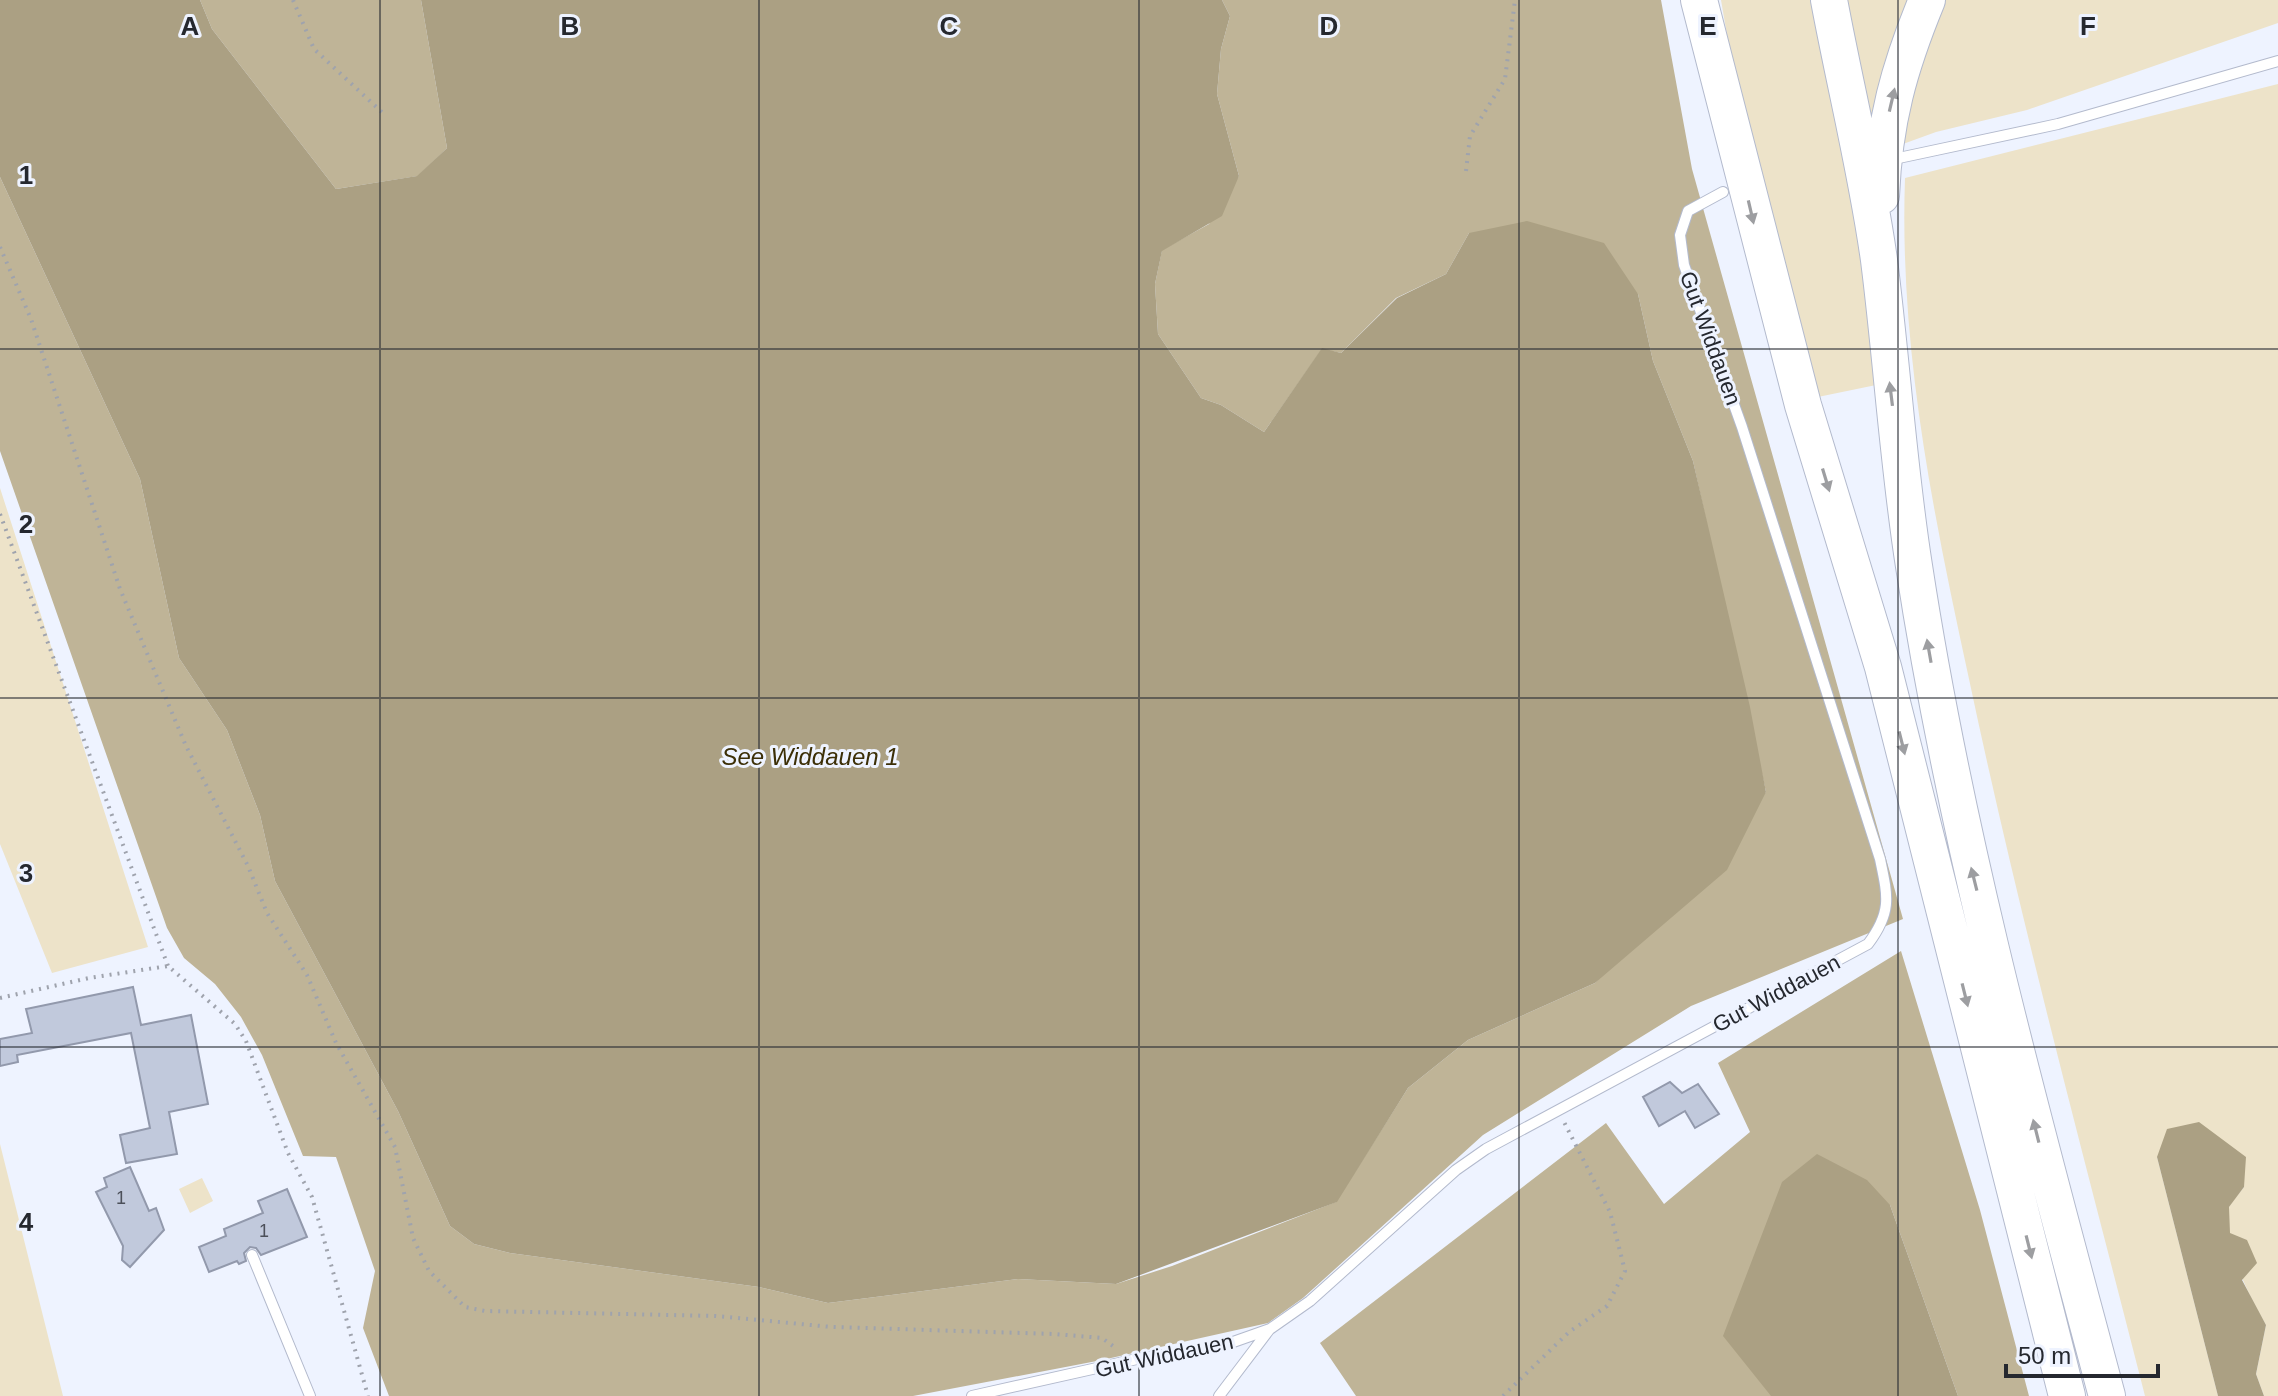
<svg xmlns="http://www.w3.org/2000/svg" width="2278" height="1396" font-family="Arial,sans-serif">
  <rect width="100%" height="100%" fill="#eef3ff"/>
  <path fill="#ede3c9" d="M1721 0H1819L1864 243 1881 384 1813 398 1732 64Z
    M1839 0H1916L1874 149Z
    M1935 0H2278V23L2027 110 1936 132 1892 148Z
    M2278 84V1396H2264L2256 1374 2266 1325C2250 1298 2220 1240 2229 1207 2231 1201 2240 1193 2244 1187L2157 1157 2218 1396H2145C2084 1157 2020 920 1969 679 1933 513 1899 348 1905 178Z
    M0 488 148 947 52 973 0 844Z
    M0 1144 63 1396H0Z
    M202 1178 213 1201 190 1213 179 1189Z"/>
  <path fill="#bfb497" d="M200 0H421L447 148 418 176 336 189 212 29Z
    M1222 0H1661L1692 169 1903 919 1691 1006 1483 1135 1303 1298 1268 1323 1102 1360 913 1396H389L363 1328 375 1271 336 1157 303 1156 262 1055 241 1017 215 984 184 958 167 928 0 451V177L140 479 179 658 227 730 260 815 275 881 398 1111 450 1226 474 1244 510 1253 759 1287 828 1303 1018 1279 1116 1284 1172 1266 1336 1202 1408 1088 1468 1040 1595 983 1766 792 1693 461 1653 361 1638 294 1469 233 1446 274 1396 298 1341 353 1322 349 1264 432 1221 405 1201 398 1158 334 1155 284 1162 250 1209 224 1239 176 1217 94 1221 49 1230 16Z
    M1901 951 1980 1210 2029 1396H1958L1890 1205 1771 1396H1356L1320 1343 1606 1123 1664 1204 1750 1132 1718 1063Z"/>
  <path fill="#aba083" d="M0 0H200L212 29 336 189 417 176 447 148 421 0H1222L1230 16 1221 49 1217 94 1239 176 1222 216 1162 251 1155 284 1158 334 1201 398 1221 405 1264 432 1322 348 1341 353 1397 298 1446 274 1469 233 1527 221 1604 243 1638 294 1653 361 1693 461 1750 707 1766 792 1727 870 1595 983 1468 1040 1408 1088 1337 1202 1116 1284 1018 1279 828 1303 759 1287 510 1253 474 1244 450 1226 398 1111 275 881 260 815 227 730 179 658 140 479 0 177Z
    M2199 1122 2246 1157 2244 1187 2229 1207 2230 1233 2247 1240 2257 1263 2242 1280 2266 1325 2256 1374 2264 1396H2218L2157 1157 2167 1129Z
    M1817 1154 1867 1180 1890 1205 1958 1396H1771L1723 1336 1782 1182Z"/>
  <path fill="#c1c9dc" stroke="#9299ac" stroke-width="2" d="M133 987 141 1025 191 1015 208 1104 169 1112 177 1154 126 1163 120 1135 150 1128 131 1033 17 1055 18 1062 0 1066V1039L32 1033 26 1009Z
    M1670 1082 1682 1093 1698 1084 1719 1114 1695 1128 1685 1111 1659 1126 1643 1097Z
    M130 1167 149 1211 156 1208 164 1230 130 1267 122 1260 123 1246 96 1192 107 1187 104 1178Z
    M287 1189 307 1237 261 1255 256 1248 250 1247 244 1253 246 1261 239 1264 237 1261 209 1272 199 1247 226 1236 224 1229 263 1213 258 1201Z"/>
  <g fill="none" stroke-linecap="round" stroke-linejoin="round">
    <defs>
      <path id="service" d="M1894 159 2058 124 2278 61
        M252 1255 310 1396
        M972 1396 1137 1359 1219 1347 1270 1329 1310 1301 1456 1170 1486 1149 1868 944C1892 912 1888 897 1880 859L1742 427 1684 265 1680 235 1688 211 1723 192
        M1219 1396 1269 1330"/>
      <path id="motorway" d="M1699 0 1803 405 1883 667 2067 1396
        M1829 0C1845 86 1867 173 1879 260 1892 362 1898 465 1914 566 1957 847 2034 1122 2107 1396
        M1881 196C1884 122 1899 68 1927 0"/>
    </defs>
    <use href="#service" stroke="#b3bacd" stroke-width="12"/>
    <use href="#motorway" stroke="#b3bacd" stroke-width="38"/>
    <path stroke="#9fa3ad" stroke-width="4" stroke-dasharray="2 6" stroke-linecap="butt" d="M293 0 314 49 386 116
      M1466 171 1470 136 1505 79 1515 0
      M0 247 31 319 120 589 186 746 248 866 267 913 307 975 336 1043 395 1147 413 1238 429 1271 465 1307 485 1311 716 1316 832 1327 1055 1334 1102 1338 1117 1349
      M0 514 168 966
      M0 998 89 978 168 966 235 1024 246 1041 288 1153 312 1197 368 1396
      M1503 1396 1569 1332 1607 1306 1625 1271 1610 1212 1564 1122"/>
    <use href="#service" stroke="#fff" stroke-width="10"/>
    <use href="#motorway" stroke="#fff" stroke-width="36"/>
  </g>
  <defs><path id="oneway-solid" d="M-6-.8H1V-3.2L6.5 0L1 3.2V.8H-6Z" transform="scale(2)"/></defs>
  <g fill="#9d9ea1">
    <use href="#oneway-solid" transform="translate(1892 100) rotate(-77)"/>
    <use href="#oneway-solid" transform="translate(1751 212) rotate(77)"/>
    <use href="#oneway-solid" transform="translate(1891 394) rotate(-97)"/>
    <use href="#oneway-solid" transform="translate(1826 480) rotate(73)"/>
    <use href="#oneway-solid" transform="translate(1929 651) rotate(-100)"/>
    <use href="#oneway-solid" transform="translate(1902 743) rotate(76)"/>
    <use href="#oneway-solid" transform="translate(1974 879) rotate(-104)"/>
    <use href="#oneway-solid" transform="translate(1965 995) rotate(76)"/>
    <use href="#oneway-solid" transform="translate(2036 1131) rotate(-104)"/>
    <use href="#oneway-solid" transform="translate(2029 1247) rotate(76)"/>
  </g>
  <path fill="none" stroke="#25282f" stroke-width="2" stroke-opacity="0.55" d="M380 0V1396M759 0V1396M1139 0V1396M1519 0V1396M1898 0V1396M0 349H2278M0 698H2278M0 1047H2278"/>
  <g text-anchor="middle" stroke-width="6" stroke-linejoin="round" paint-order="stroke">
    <g font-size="18" fill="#4c505a">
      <text x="121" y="1204">1</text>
      <text x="264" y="1237">1</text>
    </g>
    <g font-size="22" fill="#25282f" stroke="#eef3ff">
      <text transform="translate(1711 338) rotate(70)" y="8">Gut Widdauen</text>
      <text transform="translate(1776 993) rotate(-28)" y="8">Gut Widdauen</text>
      <text transform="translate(1164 1355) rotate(-12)" y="8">Gut Widdauen</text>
    </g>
    <g font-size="24" font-style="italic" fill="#3c2f07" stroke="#eef3ff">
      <text x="810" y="765">See Widdauen 1</text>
    </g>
  </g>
  <g font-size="26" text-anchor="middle" font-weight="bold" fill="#25282f" stroke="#eef3ff" stroke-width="6" stroke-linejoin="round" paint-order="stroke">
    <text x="190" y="35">A</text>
    <text x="570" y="35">B</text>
    <text x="949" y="35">C</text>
    <text x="1329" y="35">D</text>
    <text x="1708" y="35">E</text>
    <text x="2088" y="35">F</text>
    <text x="26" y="184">1</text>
    <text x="26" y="533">2</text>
    <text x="26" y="882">3</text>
    <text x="26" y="1231">4</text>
  </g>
  <path d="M2006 1364v12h152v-12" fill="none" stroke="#25282f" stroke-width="4"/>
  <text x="2018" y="1364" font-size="24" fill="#25282f" stroke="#eef3ff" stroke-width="6" paint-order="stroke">50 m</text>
</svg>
